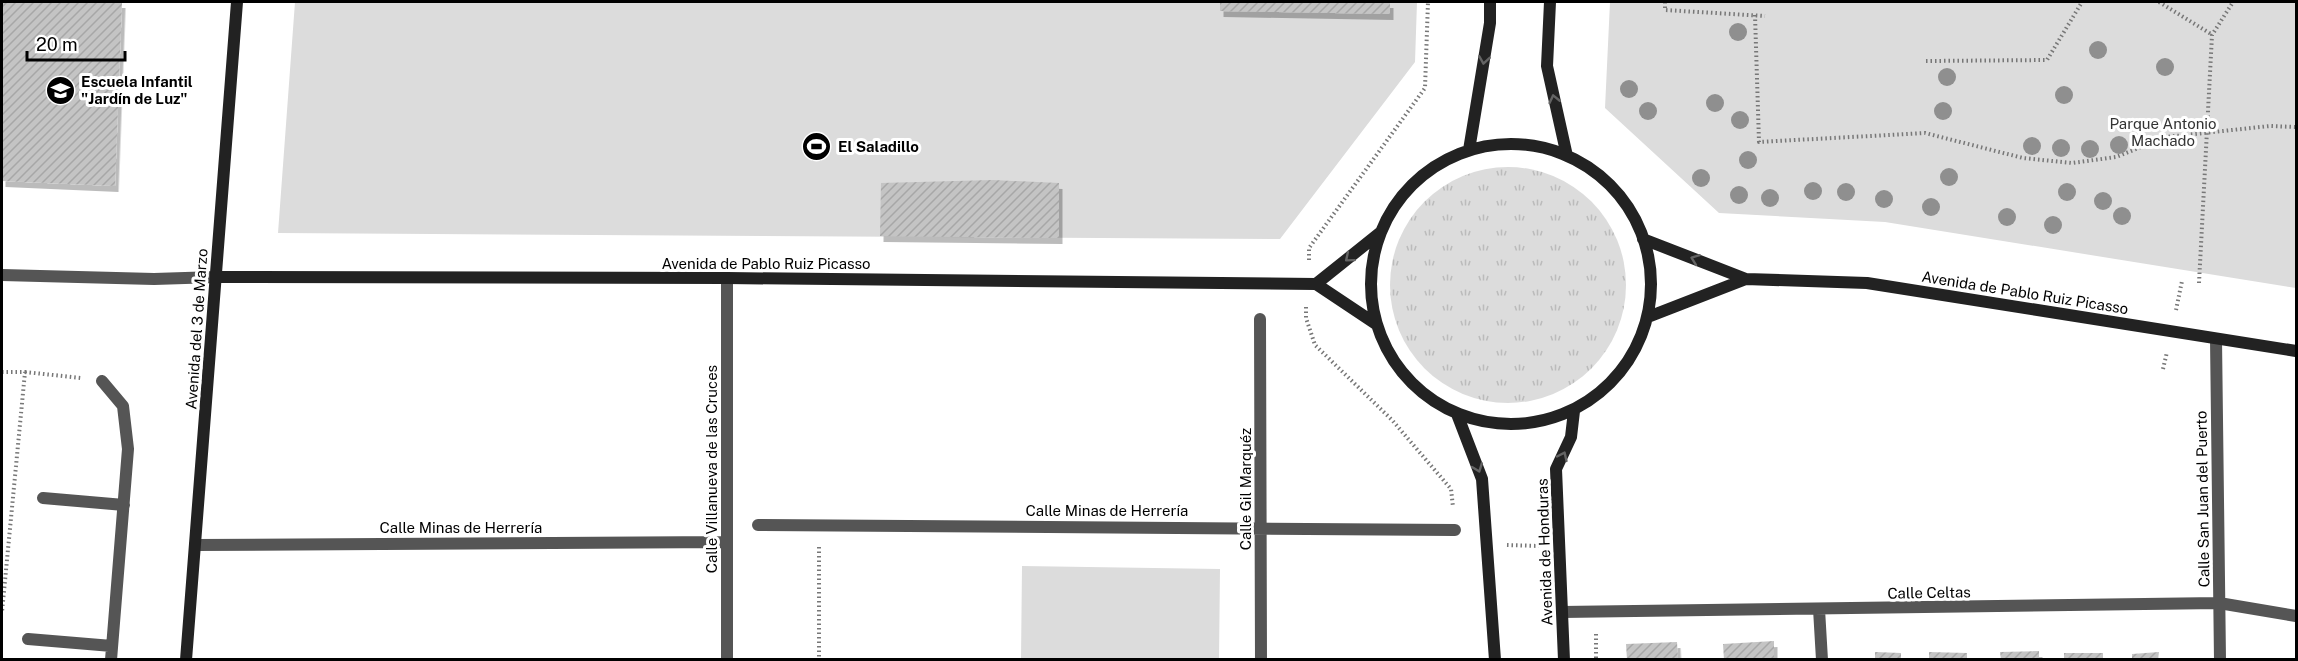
<svg xmlns="http://www.w3.org/2000/svg" width="2298" height="661" font-family="'Public Sans',sans-serif">
  <defs>
    <pattern id="grass-tufts" width="24" height="20" patternUnits="userSpaceOnUse" patternTransform="scale(1.5)"><rect width="24" height="20" fill="#dcdcdc"/><path d="M3 7l-1-3M5 7V3M7 7l1-3M15 17l-1-3M17 17v-4M19 17l1-3" fill="none" stroke="#bbb"/></pattern>
    <pattern id="building-hatch" width="6" height="6" patternUnits="userSpaceOnUse" patternTransform="scale(1.5)"><rect width="6" height="6" fill="#c4c4c4"/><path d="M-1 1l2-2M0 6l6-6M5 7l2-2" fill="none" stroke="#a7a7a7"/></pattern>
    <filter id="shadow"><feDropShadow dx="3.5" dy="6" stdDeviation="0" flood-color="#0004"/></filter>
  </defs>
  <rect width="100%" height="100%" fill="#fff"/>
  <path fill="url(#grass-tufts)" d="M1390 285a118 118 0 1 1 236 0a118 118 0 1 1-236 0Z"/>
  <path fill="#dcdcdc" d="M295 2H1417L1415 62 1280 239 278 233Z
    M1610 2H2296V288L1885 222 1719 213 1605 108Z
    M1022 566 1220 569 1219 659H1021Z"/>
  <path fill="url(#building-hatch)" filter="url(#shadow)" d="M2 2H122L115 186 2 181Z
    M1220 2H1390V14L1220 11Z
    M993 180 1059 183V238L880 236 881 183Z
    M1774 641V660H1724L1723 644Z
    M1677 642 1678 660H1627L1626 644Z
    M2039 651V660H2001L2000 652Z
    M1875 652 1901 653V660H1875Z
    M1929 652 1967 653V660H1929Z
    M2159 652 2158 660H2132V654Z
    M2064 653H2103V660H2064Z"/>
  <g fill="none" stroke-linecap="round" stroke-linejoin="round">
    <path stroke="#777" stroke-width="4" stroke-dasharray="1.5 3" stroke-linecap="butt" d="M1665 2V10L1765 16
      M2159 2 2211 34
      M1755 15 1759 142 1925 133 2023 158 2072 163 2116 157 2166 137 2270 126 2296 127
      M1926 61 2047 60 2082 2
      M1309 260V248L1425 88 1428 2
      M2199 283 2212 35 2233 2
      M1306 307V318L1315 345 1392 420 1451 489 1453 507
      M2176 310 2182 281
      M2163 369 2167 352
      M2 372H25L2 612
      M25 372 81 378
      M1507 545 1539 546
      M819 547V660
      M1596 634V660"/>
    <path stroke="#555" stroke-width="12" d="M102 381 123 406 128 449 111 660
      M43 498 124 505
      M28 639 112 646"/>
    <path stroke="#555" stroke-width="12" d="M2 275 154 279 216 277
      M727 278V660
      M1260 319 1261 660
      M2216 339 2220 660
      M758 525 1455 530
      M195 545 727 542
      M1819 609 1822 660
      M1562 612 2219 603 2296 616"/>
    <path stroke="#222" stroke-width="12" d="M1550 2 1547 66 1567 156
      M1371 284a140 140 0 1 1 280 0a140 140 0 1 1-280 0Z
      M1469 150 1490 23V2
      M1643 239 1746 279 1867 283 2296 351
      M216 277 727 278 1316 284 1376 324
      M1316 284 1381 232
      M1648 317 1746 279
      M1457 414 1482 479 1495 660
      M186 660 237 2
      M1564 660 1556 469 1571 437 1574 411"/>
  </g>
  <g fill="#8f8f8f">
    <circle cx="1738" cy="32" r="9"/>
    <circle cx="2098" cy="50" r="9"/>
    <circle cx="2165" cy="67" r="9"/>
    <circle cx="1947" cy="77" r="9"/>
    <circle cx="1629" cy="89" r="9"/>
    <circle cx="2064" cy="95" r="9"/>
    <circle cx="1715" cy="103" r="9"/>
    <circle cx="1648" cy="111" r="9"/>
    <circle cx="1943" cy="111" r="9"/>
    <circle cx="1740" cy="120" r="9"/>
    <circle cx="2119" cy="145" r="9"/>
    <circle cx="2032" cy="146" r="9"/>
    <circle cx="2061" cy="148" r="9"/>
    <circle cx="2090" cy="149" r="9"/>
    <circle cx="1748" cy="160" r="9"/>
    <circle cx="1949" cy="177" r="9"/>
    <circle cx="1701" cy="178" r="9"/>
    <circle cx="1813" cy="191" r="9"/>
    <circle cx="1846" cy="192" r="9"/>
    <circle cx="2067" cy="192" r="9"/>
    <circle cx="1739" cy="195" r="9"/>
    <circle cx="1770" cy="198" r="9"/>
    <circle cx="1884" cy="199" r="9"/>
    <circle cx="2103" cy="201" r="9"/>
    <circle cx="1931" cy="207" r="9"/>
    <circle cx="2122" cy="216" r="9"/>
    <circle cx="2007" cy="217" r="9"/>
    <circle cx="2053" cy="225" r="9"/>
  </g>
  <defs><path id="oneway-chevron" d="M-2-3.5L2.5 0L-2 3.5" fill="none" stroke-width="1.6" stroke-linecap="round" stroke-linejoin="round" transform="scale(1.5)"/></defs>
  <g stroke="#646464">
    <use href="#oneway-chevron" transform="translate(1484 60) rotate(99)"/>
    <use href="#oneway-chevron" transform="translate(1554 99) rotate(-103)"/>
    <use href="#oneway-chevron" transform="translate(1349 258) rotate(140)"/>
    <use href="#oneway-chevron" transform="translate(1695 259) rotate(-159)"/>
    <use href="#oneway-chevron" transform="translate(1563 456) rotate(-65)"/>
    <use href="#oneway-chevron" transform="translate(1478 468) rotate(69)"/>
  </g>
  <defs>
    <symbol id="school-disc" viewBox="-11 -11 22 22"><circle r="9.5" fill="#000" stroke="#fff"/><path d="M0-5L7-2L0 1L-7-2ZM-4 1L0 2.5L4 1V4Q0 6-4 4Z" fill="#fff"/></symbol>
    <symbol id="stadium-disc" viewBox="-11 -11 22 22"><circle r="9.5" fill="#000" stroke="#fff"/><path d="M0-5a6.5 5 0 1 0 0 10a6.5 5 0 1 0 0-10ZM-3.5-1.8h7v3.6h-7Z" fill="#fff"/></symbol>
  </defs>
  <g fill-rule="evenodd">
    <use href="#school-disc" x="44" y="74" width="33" height="33"/>
    <use href="#stadium-disc" x="800" y="130" width="33" height="33"/>
  </g>
  <g text-anchor="middle" stroke-width="6" stroke-linejoin="round" paint-order="stroke">
    <g font-size="15" font-weight="bold" fill="#000" stroke="#fff" text-anchor="start">
      <text x="81" y="87">Escuela Infantil<tspan x="81" dy="17">"Jardín de Luz"</tspan></text>
      <text x="838" y="152">El Saladillo</text>
    </g>
    <g font-size="15" fill="#333" stroke="#fff">
      <text x="2163" y="129">Parque Antonio<tspan x="2163" dy="17">Machado</tspan></text>
    </g>
    <g font-size="15" fill="#000" stroke="#fff">
      <text x="766" y="269">Avenida de Pablo Ruiz Picasso</text>
      <text transform="translate(2025 293) rotate(9)" y="5">Avenida de Pablo Ruiz Picasso</text>
      <text transform="translate(197 329) rotate(-86)" y="5">Avenida del 3 de Marzo</text>
      <text transform="translate(712 469) rotate(-90)" y="5">Calle Villanueva de las Cruces</text>
      <text transform="translate(1246 489) rotate(-90)" y="5">Calle Gil Marquéz</text>
      <text transform="translate(2203 499) rotate(-91)" y="5">Calle San Juan del Puerto</text>
      <text x="1107" y="516">Calle Minas de Herrería</text>
      <text x="461" y="533">Calle Minas de Herrería</text>
      <text transform="translate(1545 552) rotate(-92)" y="5">Avenida de Honduras</text>
      <text transform="translate(1929 593) rotate(-1)" y="5">Calle Celtas</text>
    </g>
  </g>
  <rect width="2298" height="661" fill="none" stroke="#000000" stroke-width="6"/>
  <path d="M27 51v9h98v-9" fill="none" stroke="#000000" stroke-width="3"/>
  <text x="36" y="51" font-size="18" fill="#000000" stroke="#ffffff" stroke-width="4.5" paint-order="stroke">20 m</text>
</svg>
